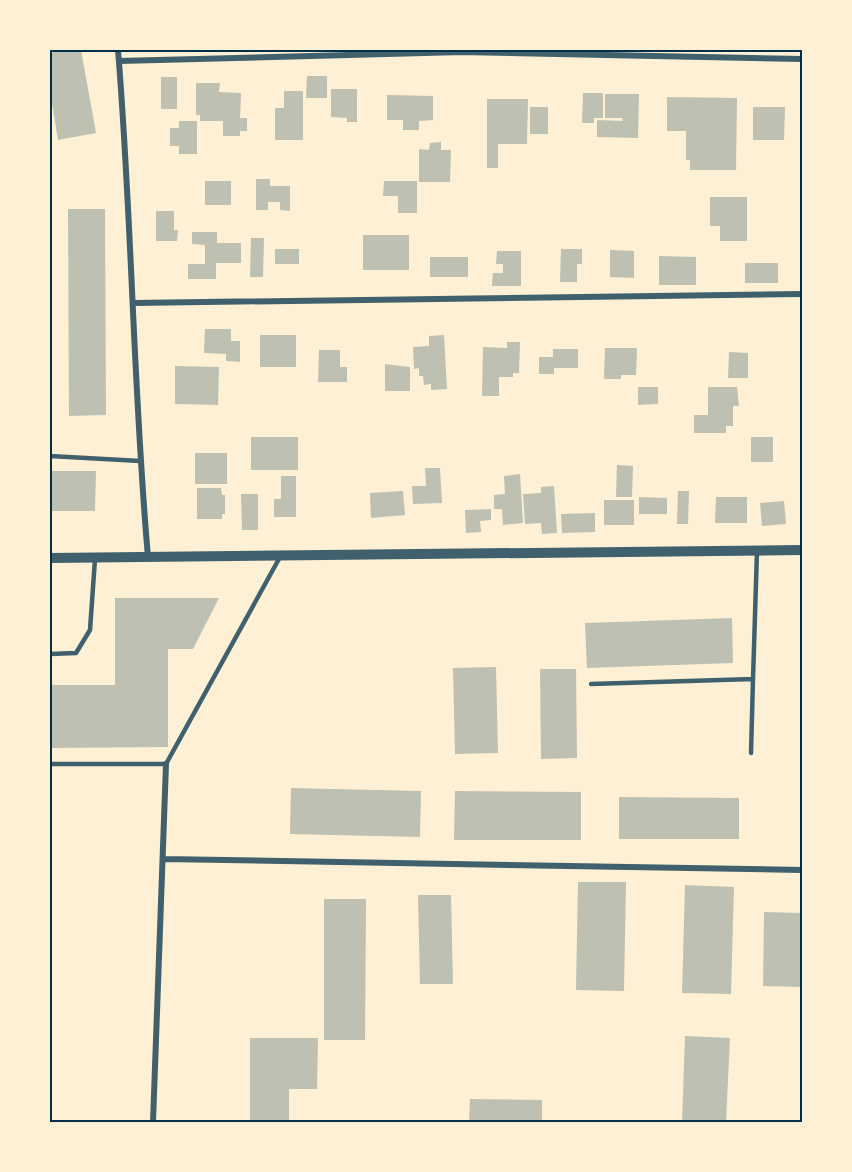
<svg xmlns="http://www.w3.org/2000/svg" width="852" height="1172" font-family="'Roboto Condensed',sans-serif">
  <rect width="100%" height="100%" fill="#fdf0d5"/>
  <path fill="#bec0b2" d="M50 50H81L96 133 58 140 50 91Z
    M307 76H327V98H306Z
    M161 77H177V109H161Z
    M196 83H220L219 92 241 93 240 118H247V131H240V136H223V121H200V115H196Z
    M331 89H357V122H347V118L331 117Z
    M284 91H303V140H275V108H284Z
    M583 93H603V118H594V123H582Z
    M605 94H639L638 138 597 137V120L623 121 622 118H605Z
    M387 95 433 96V120L419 121V130H403V120H387Z
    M667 97 737 98 736 170H690V160H686V131H667Z
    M487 99H528L527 144H498V168H487Z
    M530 107H548V134H530Z
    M753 107H785L784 140H753Z
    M179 121H197V154H179V146H170V128H179Z
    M441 142V150H451L450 182H419V149L429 150 430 143Z
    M256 179H270V186H290V211L280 210V202H268V210H256Z
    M205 181H231V205H205Z
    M384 181H417V213H398V196H383Z
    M710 197H747V241H720V226H710Z
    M68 209H105L106 415 69 416Z
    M156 211H174V230H178L177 241H156Z
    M192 232H217V243H241V263H216V279H188V264H205V245L192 244Z
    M363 235H409V270H363Z
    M251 238H264L263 277H250Z
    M275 249H299V264H275Z
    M561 249H582V264H577V282H560Z
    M610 250 634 251V278L610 277Z
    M497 251H521V286H492L493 273H503V264H496Z
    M659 256 696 257V285H659Z
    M430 257H468V277H430Z
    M745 263H778V283H745Z
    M205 329H231V341H240V362L226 361V354L204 353Z
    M260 335H296V367H260Z
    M444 335 447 389 431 390V384L424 385 423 376H419V368L414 369 413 347 429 346V336Z
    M507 342H520L519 373H513V377H499V396H482L483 347 507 348Z
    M605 348H637L636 375H621V379H604Z
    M553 349H578V368H554V374H539V357H553Z
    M319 350H340V367H347V382H318Z
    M729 352 748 353V378H728Z
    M385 364 410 367V391H385Z
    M175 366 219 367 218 405 175 404Z
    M638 387H658V404L638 405Z
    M708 387H737L739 406H733V426H726V433H694V415H708Z
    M251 437H298V470H251Z
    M751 437H773V462H751Z
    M195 453H227V484H195Z
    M617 465 633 466 632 497H616Z
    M425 468H440L442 503 413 504 412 486H426Z
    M50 471H96L95 511H50Z
    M520 474 523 523 503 525 502 509H494V495L505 494 504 476Z
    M281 476H296V517H274V499H281Z
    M554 486 557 533 542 534 541 523 525 524 523 494 541 493V487Z
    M197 488H221L222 495H225V514H222V519H197Z
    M403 491 405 515 371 518 370 493Z
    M678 491H689L688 524H677Z
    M241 494H258V530H242Z
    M639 497 667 498V514H639Z
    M716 497H747V523H715Z
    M604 500H634V525H604Z
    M784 501 786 524 762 526 760 503Z
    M491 509V520L480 521 481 532 466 533 465 510Z
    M595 513V532L562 533 561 514Z
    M115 598H219L193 649H168V747L50 748V685H115Z
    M732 618 733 663 587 668 585 623Z
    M496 667 498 753 455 754 453 668Z
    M540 669H576L577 758 541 759Z
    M291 788 421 791 420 837 290 834Z
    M455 791 581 792V840H454Z
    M619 797 739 798V839H619Z
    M578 882H626L624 991 576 990Z
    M685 885 734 887 731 994 682 993Z
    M418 895H451L453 984H420Z
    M324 899H366L365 1040H324Z
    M764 912 802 913V987L763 986Z
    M685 1036 730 1038 726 1122H682Z
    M250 1038H318L317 1089H289V1122H250Z
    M470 1099 542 1100V1122H469Z"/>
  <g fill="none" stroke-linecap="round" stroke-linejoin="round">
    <path stroke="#3f606c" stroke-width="4.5" d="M50 456 140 461
      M50 654 76 653 90 630 95 559
      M591 684 753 679 757 551
      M751 753 753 679
      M50 764H166L280 557"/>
    <path stroke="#3f606c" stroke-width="6" d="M118 50C132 219 133 388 148 557
      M119 61 462 52 802 59
      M134 303 802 294
      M163 859 802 870
      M153 1122 166 764"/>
    <path stroke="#3f606c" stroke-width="10" d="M50 558 802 550"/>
  </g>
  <rect width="852" height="1172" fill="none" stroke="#fdf0d5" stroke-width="102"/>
  <rect x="51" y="51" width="750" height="1070" fill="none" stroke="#003049" stroke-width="2"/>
</svg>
